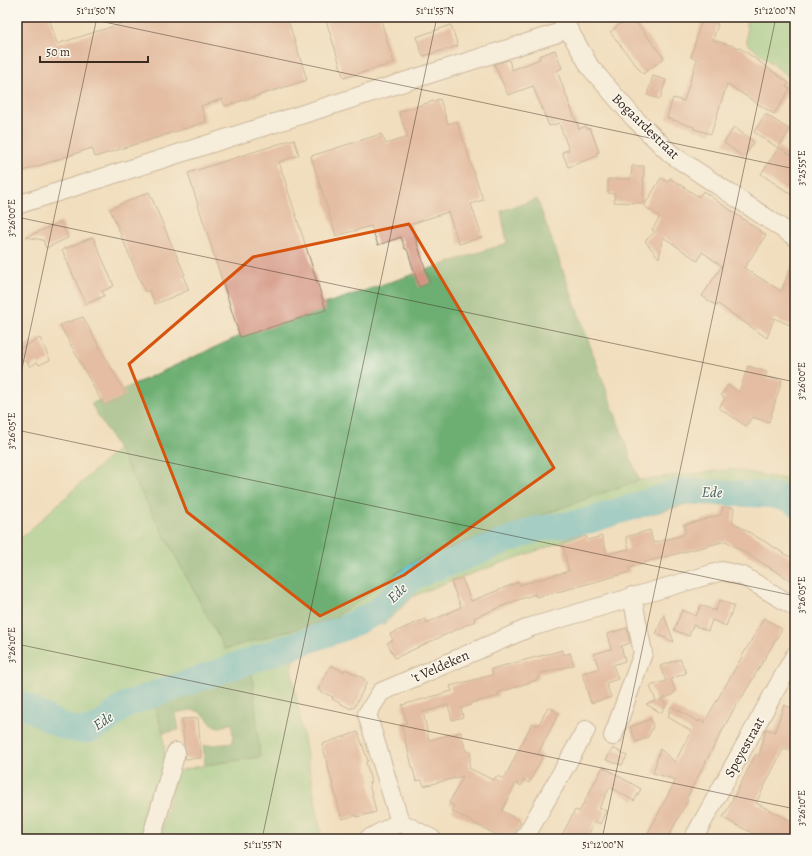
<svg xmlns="http://www.w3.org/2000/svg" width="812" height="856" font-family="Alegreya,serif">
  <rect width="100%" height="100%" fill="#fbf7ec"/>
  <filter id="ink" filterUnits="userSpaceOnUse"><feTurbulence type="fractalNoise" baseFrequency=".025" numOctaves="2"/><feDisplacementMap in="SourceGraphic" scale="8" xChannelSelector="R" yChannelSelector="G"/><feConvolveMatrix kernelMatrix="1 2 1 2 8 2 1 2 1" color-interpolation-filters="sRGB"/></filter>
  <filter id="wash" filterUnits="userSpaceOnUse"><feTurbulence type="fractalNoise" baseFrequency=".012" numOctaves="4" result="noise"/><feDisplacementMap in="SourceGraphic" scale="16" xChannelSelector="R" yChannelSelector="G"/><feGaussianBlur stdDeviation="0.9" result="paint"/><feColorMatrix in="noise" values="0 0 0 0 0 0 0 0 0 0 0 0 0 0 0 0 0 1.4 0 .05"/><feComposite in="paint" operator="in"/></filter>
  <g filter="url(#wash)">
    <rect width="100%" height="100%" fill="#f1debe"/>
    <path fill="#87ca84" stroke="#617a51" d="M747 17H795V82L747 43Z
      M118 449 225 649 333 618 416 560 639 480 731 469 795 481V511L793 508 687 504 590 532 445 583 414 596 385 623 297 655 291 667 322 839H158L177 771 205 765 260 757 251 664 231 670 227 658C204 666 180 673 158 683 137 692 100 720 81 722 62 724 36 702 17 695V542Z
      M152 698 163 733 166 769 145 839H17V712L65 736 83 740 99 734 118 718Z"/>
    <path fill="#6dae72" stroke="#546c48" d="M537 199 639 480 416 560 334 618 225 649 118 449 91 404 268 323 507 243 501 211Z
      M251 664 260 757 205 765 203 746 233 743 232 723 221 727 213 726C200 709 198 708 176 713L179 730 163 733 152 698Z"/>
    <g fill="none" stroke-linecap="round" stroke-linejoin="round">
      <path stroke="#4cb8c9" stroke-width="26" d="M17 702C41 712 71 740 97 727 107 722 117 711 127 704L344 628 375 613 415 576 537 529 588 521 682 491 770 495 789 499 795 503"/>
    </g>
    <g id="blocks">
      <path fill="#d49683" d="M17 17H49L57 44 143 17H287L307 80 225 106 222 99 201 106 206 122 95 157 92 148 17 173Z
        M325 17H380L394 63 344 78Z
        M629 17H632L664 58 643 74 610 32Z
        M702 19 718 24 713 40 740 48 789 83 786 87 790 89 774 114 727 84 711 134 694 129V127L667 118 673 98 684 101 697 59 691 57Z
        M451 25 458 46 423 56 416 37Z
        M555 50 562 68 557 71 579 129 586 126 587 129 590 128 599 152 596 153 597 156 568 167 562 152 569 150 559 123 549 126 533 86 508 95 494 64 509 60 512 70 540 59 539 56Z
        M653 76 666 80 660 99 647 95Z
        M440 99 448 124 457 121 483 200 471 204 482 237 459 244 448 212 411 224 430 283 419 287 407 249H405L401 237 378 245 371 226 336 236 311 156 381 134 386 144 408 137 399 112Z
        M765 114 790 130 778 148 754 132Z
        M734 127 754 142 744 157 724 143Z
        M294 139 299 155 279 162 326 310 240 337 188 173Z
        M779 147 795 158V197L761 174Z
        M632 166H644L643 203 614 202 615 194 608 193V179H631Z
        M661 178 668 182 670 178 699 197 703 191 766 235 744 268 781 291 795 258V319L792 326 774 318 767 338 718 304 717 306 702 296 722 266 702 252 698 261 663 237 659 258 645 241 655 232 652 230 660 217 644 206Z
        M149 192 185 275 183 276 189 290 155 304 149 290 145 292 110 209Z
        M61 222 68 238 46 248 43 240 26 237Z
        M93 237 114 286 102 291 104 296 86 304 62 250Z
        M83 317 126 395 104 406 60 325Z
        M40 338 50 360 39 365 37 362 30 367 27 361 24 362 17 350Z
        M748 366 767 372 765 377 782 380 769 422 752 417 746 426 719 408 725 398 721 395 728 385 739 392Z
        M723 507 734 508 732 522 795 560V583L726 541 649 561 629 568 630 572 569 589 536 597 535 594 515 601 474 618 475 621 395 658 387 643 393 640 390 634 425 619 427 623 461 607 451 582 462 578 471 601 519 582 520 585 569 571 562 543 586 536 587 540 602 536 607 554 629 549 626 537 650 530 653 543 683 535 686 532 684 525 721 515Z
        M720 600 734 606 726 626 712 620 708 631 693 625 689 636 674 630 682 610 696 616 701 605 715 611Z
        M664 615 674 642 656 634Z
        M764 618 782 629 738 704 737 703 686 799 688 800 667 839H645L676 780 653 773 660 749 675 762 691 731 668 717 671 706 699 722 700 720 704 723Z
        M627 628 630 643 621 646 625 661 613 665 618 679 606 683 611 697 591 703 582 673 599 669 594 654 611 649 607 634Z
        M563 650 564 655 570 653 574 665 539 674V679L498 693 499 696 471 703V705L461 708 463 717 452 720 448 705 423 712 429 740 461 732 466 751 471 752 469 768 493 780 497 776 504 779 532 723 538 726 548 707 559 713 538 753 543 756 529 783 524 780 521 786 516 783 502 811 521 821 512 837 507 834 504 839 452 811 454 806 449 803 463 776 424 786 422 780 416 781 401 724 407 723 402 705 452 691 450 686 493 675 491 669Z
        M680 659 686 673 671 679 675 691 672 695 660 700 667 704 661 713 646 704 656 701 650 686 666 681 660 666Z
        M331 665 344 672 345 669 365 679 364 681 367 682 354 708 352 707 351 709 332 699 333 697 318 690Z
        M784 705 795 709V752L783 749 756 803 795 823V839H764L723 818 756 754 759 756 766 729 775 732Z
        M198 718 201 758 185 759 186 750 184 745 182 719Z
        M651 719 653 727 648 737 636 742 630 727Z
        M358 732 368 761 366 762 371 782 369 783 376 812 357 817 356 815 342 819 322 744Z
        M613 748 627 756 622 765 606 760Z
        M603 767 641 789 634 801 610 787 599 808 606 811 600 824 595 821 586 839H560L575 810 579 812Z"/>
    </g>
  </g>
  <g filter="url(#ink)">
    <use href="#blocks" fill-opacity="0" stroke="#96846e" stroke-width="1"/>
    <g fill="none" stroke-linecap="round" stroke-linejoin="round">
      <defs>
        <path id="minor" d="M562 18 590 67 634 118 671 154 795 237
          M17 205 555 34 567 28
          M613 736 643 653 632 596
          M151 839 176 752
          M368 839 400 822
          M432 839 400 822 367 714 381 692 531 627 722 571 743 576 795 607
          M524 839 586 730
          M693 839 795 655"/>
      </defs>
      <use href="#minor" stroke="#96846e" stroke-width="20"/>
      <use href="#minor" stroke="#fff" stroke-width="18"/>
    </g>
  </g>
  <path d="M0 0H812V856H0ZM409 224 554 468 404 575 320 616 187 512 129 364 253 257Z" fill="#f1debe" fill-opacity=".55" fill-rule="evenodd"/>
  <path fill="none" stroke="#d7540e" stroke-width="3" stroke-linejoin="round" d="M409 224 554 468 404 575 320 616 187 512 129 364 253 257Z"/>
  <path fill="none" stroke="#3b2a1e" stroke-width="1" stroke-opacity="0.45" d="M81 17 795 169M17 217 795 382M17 392 97 17M17 430 795 596M17 644 795 809M262 839 437 17M602 839 776 17"/>
  <g text-anchor="middle" stroke-width="3" stroke-linejoin="round" paint-order="stroke">
    <g font-size="14" fill="#3b2a1e" stroke="#fbf7ec">
      <text transform="translate(646 126) rotate(44)" y="5">Bogaardestraat</text>
      <text transform="translate(440 666) rotate(-24)" y="5">'t Veldeken</text>
      <text transform="translate(744 747) rotate(-61)" y="5">Speyestraat</text>
    </g>
    <g font-size="15" font-style="italic" fill="#415c5a" stroke="#fbf7ec">
      <text transform="translate(712 492) rotate(2)" y="5">Ede</text>
      <text transform="translate(397 593) rotate(-43)" y="5">Ede</text>
      <text transform="translate(103 721) rotate(-33)" y="5">Ede</text>
    </g>
  </g>
  <rect width="812" height="856" fill="none" stroke="#fbf7ec" stroke-width="44"/>
  <path d="M40 56v6h108v-6" fill="none" stroke="#3b2a1e" stroke-width="2"/>
  <text x="46" y="56" font-size="12" fill="#3b2a1e" stroke="#fbf7ec" stroke-width="3" paint-order="stroke">50 m</text>
  <rect x="22" y="22" width="768" height="812" fill="none" stroke="#3b2a1e" stroke-width="1.5"/>
  <g font-size="10" text-anchor="middle" fill="#3b2a1e">
    <text x="96" y="14">51°11'50"N</text>
    <text x="435" y="14">51°11'55"N</text>
    <text x="775" y="14">51°12'00"N</text>
    <text transform="translate(801 168) rotate(-90)" y="4">3°25'55"E</text>
    <text transform="translate(11 218) rotate(-90)" y="4">3°26'00"E</text>
    <text transform="translate(801 381) rotate(-90)" y="4">3°26'00"E</text>
    <text transform="translate(11 431) rotate(-90)" y="4">3°26'05"E</text>
    <text transform="translate(801 595) rotate(-90)" y="4">3°26'05"E</text>
    <text transform="translate(11 645) rotate(-90)" y="4">3°26'10"E</text>
    <text transform="translate(801 808) rotate(-90)" y="4">3°26'10"E</text>
    <text x="263" y="848">51°11'55"N</text>
    <text x="603" y="848">51°12'00"N</text>
  </g>
</svg>
